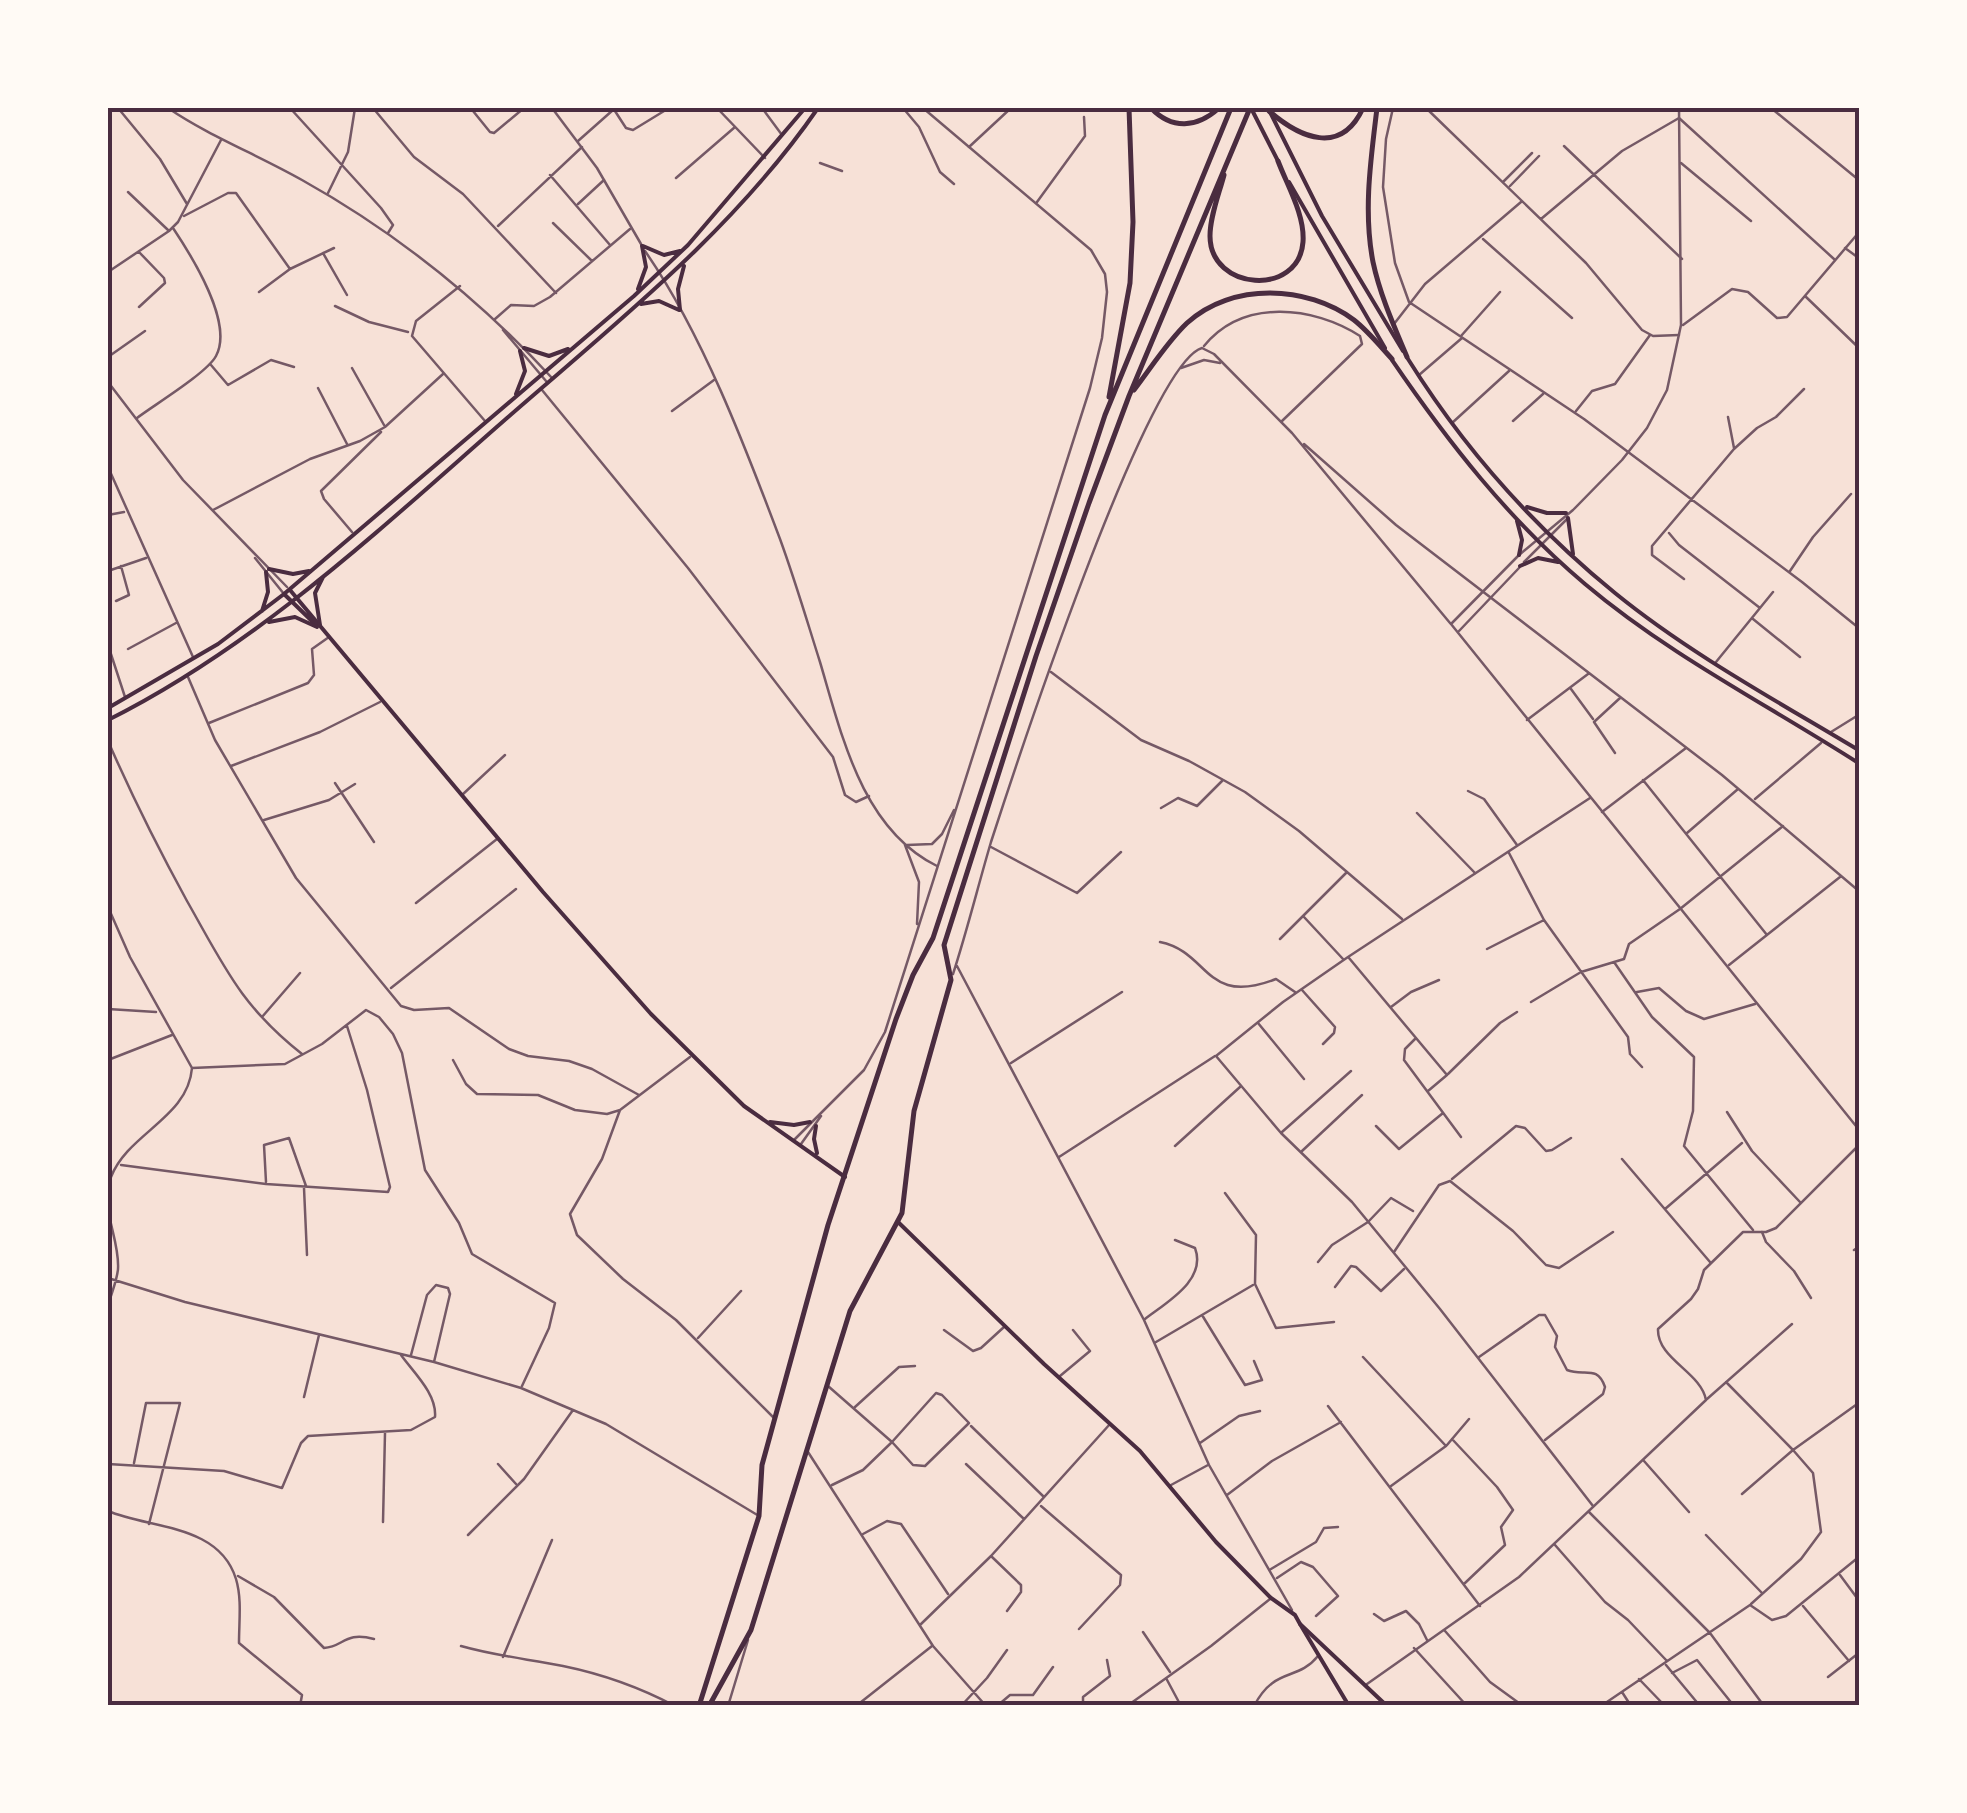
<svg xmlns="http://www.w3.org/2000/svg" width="1967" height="1813" font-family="Ubuntu,sans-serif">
  <rect width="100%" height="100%" fill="#f7e1d7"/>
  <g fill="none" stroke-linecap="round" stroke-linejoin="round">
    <path stroke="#755966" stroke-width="2.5" d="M118 108 160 159 187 204
      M290 108 381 208 393 225 388 233
      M373 108 414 157 463 194 556 293
      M613 108 626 128 633 130 669 108
      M717 108 765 158
      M762 108 782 135
      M903 108 919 127 940 172 954 184
      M1393 108 1386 139 1383 187 1395 263 1409 302 1584 419 1802 582 1860 629
      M1426 108 1586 263 1642 330 1653 336 1679 335
      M1771 108 1860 181
      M108 111 112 108
      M473 111 490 132 494 133 524 108
      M578 141 613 110
      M1564 146 1682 259
      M969 147 1011 108
      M820 163 842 171
      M1681 163 1751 221
      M550 175 610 245
      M676 178 735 127
      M1504 181 1532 153
      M1510 186 1539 156
      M128 192 168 230
      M328 193 348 152 355 108
      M1037 202 1085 136 1084 117
      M578 204 604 180
      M184 216 228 193H236L290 269
      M1541 219 1622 151 1679 118 1834 259
      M553 223 592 261
      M498 226 582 147
      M1483 239 1572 318
      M1845 248 1860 259
      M139 252 164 278 165 283 139 307
      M323 253 347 295
      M108 272 169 231 178 222 221 140
      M460 286 416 321 412 336 485 421
      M259 292 290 269 334 248
      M1805 296 1860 349
      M335 306 369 322 408 332
      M495 319 511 305 534 306 550 297 630 229
      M1394 324 1425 284 1521 202
      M1683 325 1732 289 1748 292 1777 318 1787 317 1860 231
      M1461 336 1500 292
      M1204 346C1243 298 1313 306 1360 336L1362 344 1282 421
      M108 357 145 331
      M211 365 228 385 271 360 294 367
      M352 368 384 425
      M1181 368 1204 360 1220 363
      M1419 375 1462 338
      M108 382 183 480 287 587
      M318 388 347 444
      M542 390 688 568 833 757 845 795 856 802 869 796
      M672 411 714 380
      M1576 411 1592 391 1615 384 1650 335
      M1728 417 1734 448
      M137 418C154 405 207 373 216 356 234 323 191 255 173 228
      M1513 421 1543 394
      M1452 423 1509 371
      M1304 444 1396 525 1722 775 1860 892
      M108 467 193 657
      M213 510 310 459 360 441 385 427 443 374
      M108 515 124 512
      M352 532 324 499 321 491 381 432
      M1669 533 1679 545 1760 608
      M255 558 284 594
      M108 571 146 558
      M1790 571 1813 537 1851 494
      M1684 579 1652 555V546L1734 449 1757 428 1776 417 1804 389
      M116 601 129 595 121 566
      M1753 619 1800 657
      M108 645 125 697
      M128 649 176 623
      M1716 662 1773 592
      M1051 672 1141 740 1189 761 1245 792 1299 831 1402 919
      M188 677 215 740 296 878 401 1006 414 1010 449 1008 509 1049 528 1056 569 1061 592 1069 639 1095
      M1571 689 1593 719
      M1527 720 1588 674
      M209 723 308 683 314 675 312 649 329 637
      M1831 732 1860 714
      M108 741C132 796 158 848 187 901 224 966 241 1006 302 1054
      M1615 753 1594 722 1620 698
      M231 766 320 732 380 702
      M1643 780 1767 935
      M335 783 374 842
      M1468 791 1484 799 1517 845
      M462 795 505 755
      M1755 799 1821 743
      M1161 808 1178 798 1197 806 1222 781
      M1602 812 1686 748
      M1417 813 1475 873
      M264 820 329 800 355 784
      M1687 833 1738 789
      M991 847 1077 893 1121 852
      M1509 853 1544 920 1628 1037 1630 1054 1642 1067
      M416 903 497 839
      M108 907 130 957 192 1068C188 1118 128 1133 111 1177 99 1208 120 1238 118 1269 117 1281 111 1294 108 1306
      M1304 917 1343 959
      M1280 939 1347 872
      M1160 942C1210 952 1204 1007 1276 979L1295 992
      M1487 949 1544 920
      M1349 958 1447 1075 1428 1091
      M1614 962 1652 1017 1694 1057 1693 1111 1684 1146 1753 1230
      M1729 965 1840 877
      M957 966 1144 1320 1209 1465 1292 1610
      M953 974C967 931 978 886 991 842 1014 771 1147 364 1202 348L1214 354 1292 433 1450 623
      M391 988 516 889
      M1302 990 1335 1027 1334 1033 1323 1044
      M1637 992 1659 988 1686 1011 1704 1019 1755 1004
      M1531 1002 1581 972 1624 959 1629 944 1680 909 1783 826
      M1391 1007 1411 992 1439 980
      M108 1009 156 1012
      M262 1017 300 973
      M1258 1023 1304 1079
      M1415 1039 1405 1049 1404 1060 1461 1137
      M108 1060 172 1035
      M453 1060 466 1084 477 1094 538 1095 575 1110 607 1114 620 1110 690 1057
      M1011 1063 1122 992
      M192 1068 285 1064 322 1044 366 1010 379 1017 393 1034 402 1053 425 1170 459 1223 472 1254 555 1303 549 1328 522 1386
      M1448 1074 1500 1023 1517 1012
      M620 1110 602 1159 570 1214 577 1235 623 1279 676 1320 774 1418
      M1727 1112 1752 1151 1800 1202
      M1376 1126 1399 1149 1443 1113
      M1282 1132 1351 1071
      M1175 1146 1240 1087
      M1302 1151 1362 1095
      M1059 1157 1215 1056
      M1622 1159 1710 1262
      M121 1165 266 1184 388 1192 390 1187 367 1090 347 1026
      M1452 1179 1516 1126 1525 1128 1546 1151 1552 1150 1571 1138
      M266 1182 264 1145 289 1138 306 1186
      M304 1188 307 1255
      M1225 1193 1256 1235 1255 1284 1276 1328 1334 1322
      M1665 1209 1742 1143
      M1762 1232 1766 1242 1794 1271 1811 1298
      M1854 1250 1860 1246
      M1394 1252 1439 1185 1450 1181 1513 1231 1546 1265 1559 1268 1613 1232
      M1318 1262 1332 1245 1368 1222 1391 1198 1413 1211
      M108 1278 185 1302 434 1362 521 1388 606 1424 759 1516
      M1335 1287 1351 1266 1356 1267 1381 1291 1404 1269
      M1202 1315 1245 1385 1262 1380 1254 1361
      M1145 1319C1167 1302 1207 1280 1195 1248L1175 1240
      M944 1330 973 1351 981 1348 1004 1327
      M698 1338 741 1291
      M1156 1342 1253 1285
      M411 1355 427 1295 436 1285 448 1288 450 1294 434 1362
      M1363 1357 1446 1446 1391 1486
      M1479 1357 1539 1315H1545L1557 1336 1555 1347 1567 1370C1584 1377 1597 1364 1605 1387L1603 1394 1545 1440
      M1060 1376 1090 1351 1073 1330
      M1726 1382 1793 1450 1860 1402
      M828 1386 892 1442 936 1393 942 1395 969 1423 925 1466 913 1465 892 1442 863 1470 832 1485
      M304 1397 319 1335
      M1707 1399 1792 1324
      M1328 1406 1480 1606
      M855 1407 899 1367 915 1366
      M971 1426 1044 1497
      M1452 1439 1497 1487 1513 1510 1501 1527 1505 1545 1465 1583
      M1200 1443 1239 1416 1260 1411
      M1447 1445 1469 1419
      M808 1452 933 1646 986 1706
      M1644 1461 1689 1512
      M134 1463 146 1403H180L149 1524
      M108 1464 224 1471 282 1488 301 1443 308 1436 411 1430 435 1417C437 1394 414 1373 401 1355
      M498 1464 516 1484
      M966 1464 1024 1519
      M1171 1485 1208 1465
      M1742 1494 1793 1450 1813 1473 1821 1532 1801 1559 1751 1604
      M1227 1495 1272 1461 1341 1422
      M1041 1506 1121 1575 1120 1585 1079 1629
      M108 1511C151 1529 219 1524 236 1579 242 1599 239 1621 239 1643L302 1695 300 1706
      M1589 1512 1710 1633 1764 1706
      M383 1522 385 1433
      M863 1534 887 1521 901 1524 948 1594
      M468 1535 524 1479 573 1410
      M1706 1535 1762 1593
      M1555 1545 1605 1602 1628 1620 1667 1661
      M991 1556 1021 1585V1592L1007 1611
      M1271 1569 1316 1542 1324 1528 1338 1527
      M1840 1575 1860 1602
      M238 1576 274 1597 324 1648C344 1647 344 1631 374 1639
      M1277 1578 1301 1562 1313 1567 1338 1596 1316 1616
      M1803 1606 1849 1661
      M1374 1614 1384 1621 1406 1611 1419 1624 1427 1640
      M920 1625 991 1556 1110 1424
      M1445 1631 1490 1682 1523 1706
      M1143 1632 1170 1672
      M461 1646C496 1656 528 1659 563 1666 602 1674 639 1687 675 1706
      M1414 1648 1467 1706
      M503 1657 552 1540
      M1666 1665 1700 1706
      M1672 1673 1697 1660 1734 1706
      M1828 1677 1860 1652
      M1166 1678 1181 1706
      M1639 1679 1665 1706
      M1622 1692 1631 1706
      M728 1706 748 1640
      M856 1706 932 1646
      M961 1706 987 1678 1007 1650
      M997 1706 1010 1695H1033L1053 1667
      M1083 1706V1697L1110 1676 1107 1660
      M1127 1706 1211 1646 1270 1599
      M1254 1706C1275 1666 1297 1682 1318 1656
      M1601 1706 1750 1605 1772 1620 1786 1616 1860 1556"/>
    <path stroke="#755966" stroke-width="2.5" d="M168 108C209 136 258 155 302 180 397 233 479 299 552 378
      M552 108 597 168 641 244
      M1679 108 1681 325 1667 390 1647 428 1622 460 1573 510 1519 555 1451 624 1860 1131
      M645 251C702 333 745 446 780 539 795 580 807 621 820 662 842 736 862 829 937 866
      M503 330 546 381
      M1524 562 1568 518
      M1459 631 1519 568
      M1590 798 1348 957 1283 1002 1216 1056 1281 1133 1352 1202 1440 1309 1593 1506
      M905 845 919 882 917 924
      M907 845 932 844 942 834 954 810
      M794 1140 864 1070 885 1032 1090 388 1102 338 1107 292 1105 274 1091 250 923 108
      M801 1144 821 1116
      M1367 1684 1519 1577 1706 1400C1701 1372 1657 1359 1658 1329L1691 1299 1698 1289 1704 1270 1743 1232H1766L1776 1228 1860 1144"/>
    <path stroke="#4a2c40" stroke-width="4" d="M290 590 543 892 651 1014 744 1106 845 1177
      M284 594 316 625
      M770 1122 794 1125 810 1122
      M816 1126 814 1139 817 1153
      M898 1222 1044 1364 1140 1451 1216 1542 1271 1598 1295 1615 1300 1624 1387 1706"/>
    <path stroke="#4a2c40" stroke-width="4" d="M1251 108 1278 161
      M1268 108 1322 216 1403 351
      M1289 182 1385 348
      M643 246 664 255 680 251
      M638 289 646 267 642 246
      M641 304 659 301 679 310
      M680 310 678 289 684 266
      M524 348 549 356 568 349
      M1408 359C1463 447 1534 527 1615 593 1690 654 1777 701 1860 751
      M1392 360C1448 442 1509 520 1585 584 1669 655 1768 705 1860 764
      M516 394 525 371 520 351
      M1527 507 1547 513H1566
      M1568 518 1573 554
      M1517 521 1522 540 1519 555
      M1520 566 1538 558 1558 562
      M269 569 293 574 309 571
      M262 611 268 592 266 572
      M269 622 295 617 317 627
      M320 625 315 593 323 577
      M108 708 218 644 284 594 634 296 688 245 805 108
      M108 720C258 645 381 528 507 418 617 322 734 230 818 108
      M1300 1624 1349 1706"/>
    <path stroke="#4a2c40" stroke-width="5" d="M1151 108C1172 130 1197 128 1219 108
      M1377 108C1371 158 1363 211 1373 262 1380 295 1394 326 1407 357
      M1269 111C1300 138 1341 156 1363 108
      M1224 175C1219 194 1210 216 1210 236 1210 291 1299 297 1303 242 1305 215 1287 185 1278 161
      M1134 390C1151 368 1167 342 1187 323 1232 282 1307 285 1354 320 1368 331 1380 346 1392 359
      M1109 397 1130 283 1133 222 1129 108
      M699 1706 759 1516 762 1465 828 1225 896 1019 913 975 933 938 1105 415 1231 108
      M709 1706 751 1630 850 1311 902 1213 914 1111 951 980 944 945 1036 656 1089 503 1129 396 1250 108"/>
  </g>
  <rect width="1967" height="1813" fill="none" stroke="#fffaf5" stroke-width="220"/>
  <rect x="110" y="110" width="1747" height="1593" fill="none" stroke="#4a2c40" stroke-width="4"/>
</svg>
